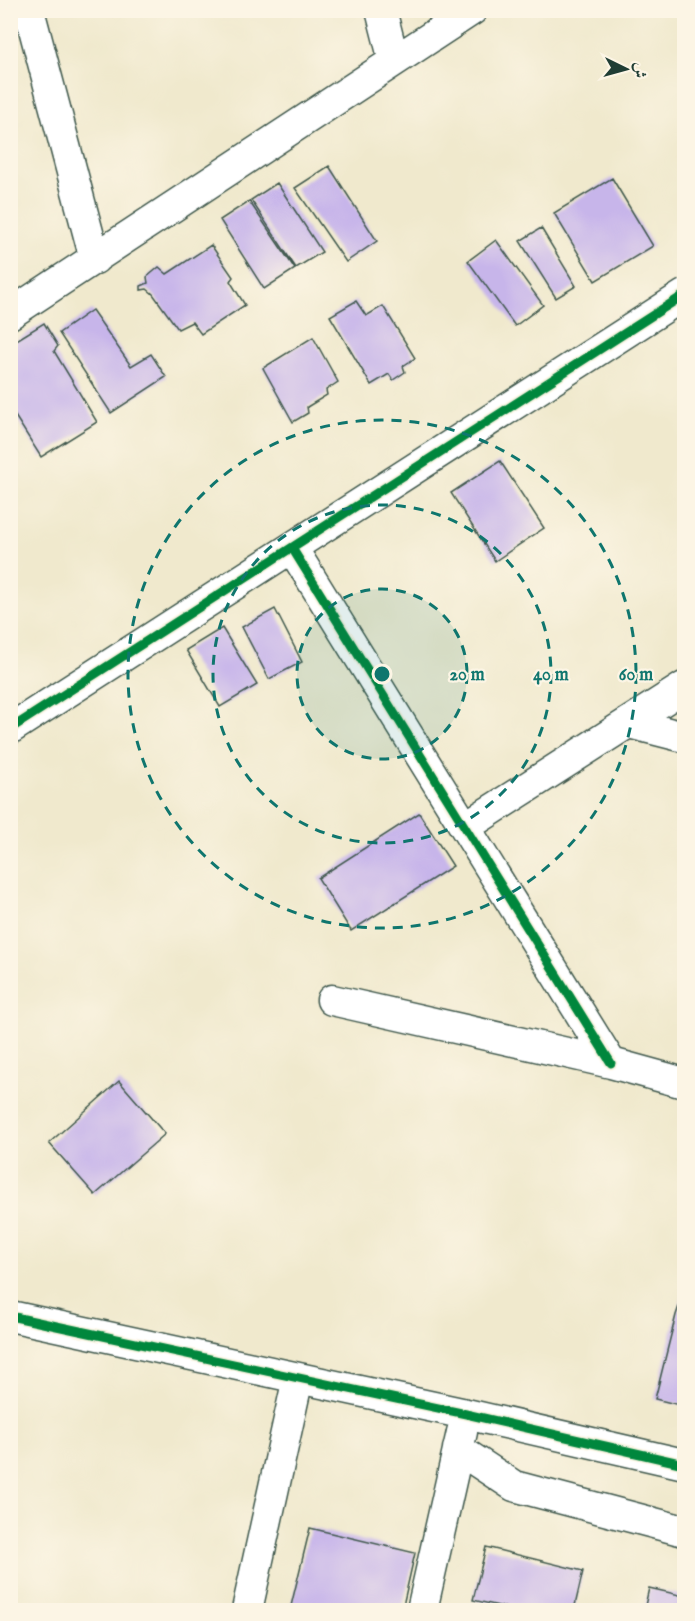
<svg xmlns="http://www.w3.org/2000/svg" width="695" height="1621" font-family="'IM FELL English',Amiri,serif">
  <rect width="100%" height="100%" fill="#fcf5e5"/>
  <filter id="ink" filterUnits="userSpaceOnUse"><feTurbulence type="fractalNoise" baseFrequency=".0167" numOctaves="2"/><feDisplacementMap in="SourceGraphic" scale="12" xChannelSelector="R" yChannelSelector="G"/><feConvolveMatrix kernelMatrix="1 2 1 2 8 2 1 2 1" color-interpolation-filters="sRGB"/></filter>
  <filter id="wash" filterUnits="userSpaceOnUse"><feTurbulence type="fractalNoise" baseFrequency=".008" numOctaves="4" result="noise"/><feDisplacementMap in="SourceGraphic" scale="24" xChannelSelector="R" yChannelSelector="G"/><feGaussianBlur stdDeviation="1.35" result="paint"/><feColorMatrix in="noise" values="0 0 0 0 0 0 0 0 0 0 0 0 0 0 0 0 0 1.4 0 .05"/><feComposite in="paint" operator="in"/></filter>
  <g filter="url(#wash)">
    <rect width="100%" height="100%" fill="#f0e9cd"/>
    <g id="blocks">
      <path fill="#c7b5ea" d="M329 166 377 241 346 262 295 188Z
        M612 178 653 246 595 281 554 213Z
        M277 183 322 252 296 268 251 200Z
        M249 201 295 269 264 289 220 220Z
        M541 228 576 286 556 298 520 241Z
        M496 240 543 305 515 326 468 261Z
        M211 245 233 277 230 281 245 305 201 334 192 322 178 329 153 294 147 289 141 290V286L148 283 147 277 159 267 167 274Z
        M356 301 366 316 383 306 415 358 403 366 405 372 393 380 389 374 371 385 330 316Z
        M92 310 131 366 151 354 166 377 111 413 59 333Z
        M44 323 58 346 54 351 97 422 41 457 10 408V344Z
        M313 337 338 382 326 390 327 395 307 407 308 413 293 422 263 368Z
        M500 461 544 528 495 561 451 493Z
        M275 609 302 662 269 679 242 627Z
        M222 628 257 685 220 707 186 650Z
        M419 813 453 866 351 931 318 878Z
        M119 1081 165 1134 95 1195 49 1143Z
        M684 1292V1406L655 1399 676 1315Z
        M310 1528 415 1553 402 1610H290Z
        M486 1547 583 1571 574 1610H516L473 1600Z
        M649 1588 684 1596V1610H644Z"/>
    </g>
  </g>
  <g filter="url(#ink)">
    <use href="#blocks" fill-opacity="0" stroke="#3e574b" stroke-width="1.5"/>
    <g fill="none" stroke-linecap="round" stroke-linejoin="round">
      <defs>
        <path id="minor" d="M29 10 95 259
          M381 10 394 61
          M10 314 472 10
          M292 548 611 1063
          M629 723 684 737
          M10 729 684 295
          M465 827 684 687
          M332 1000 611 1063 684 1083
          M10 1316 466 1414 684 1464
          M458 1449 514 1486 684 1531
          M247 1610 298 1378
          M422 1610 462 1432"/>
      </defs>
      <use href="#minor" stroke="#3e574b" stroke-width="33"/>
      <use href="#minor" stroke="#fff" stroke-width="30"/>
      <defs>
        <path id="cycleway" d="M292 548 611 1063
          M10 729 684 295
          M10 1316 466 1414 684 1464"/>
      </defs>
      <use href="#cycleway" stroke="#fcf5e5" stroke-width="13"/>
      <use href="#cycleway" stroke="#00873e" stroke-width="9"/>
    </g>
  </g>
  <circle cx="382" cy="674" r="85" fill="#0f766e" fill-opacity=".12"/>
  <g fill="none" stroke="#0f766e" stroke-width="3" stroke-dasharray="10 8">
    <circle cx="382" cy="674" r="85"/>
    <circle cx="382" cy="674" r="169"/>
    <circle cx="382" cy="674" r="254"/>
  </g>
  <circle cx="382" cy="674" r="9" fill="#0f766e" stroke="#fcf5e5" stroke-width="3"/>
  <g font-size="18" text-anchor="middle" font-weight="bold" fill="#0f766e" stroke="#fcf5e5" stroke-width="4.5" stroke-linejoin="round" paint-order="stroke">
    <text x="467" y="680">20 m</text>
    <text x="551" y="680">40 m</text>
    <text x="636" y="680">60 m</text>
  </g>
  <rect width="695" height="1621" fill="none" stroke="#fcf5e5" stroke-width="36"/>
  <g transform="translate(626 69) rotate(95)" stroke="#fcf5e5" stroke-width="4.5" paint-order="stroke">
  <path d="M0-4.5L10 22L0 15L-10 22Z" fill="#1f3d34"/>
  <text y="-9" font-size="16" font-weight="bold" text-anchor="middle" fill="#1f3d34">ش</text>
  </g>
</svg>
